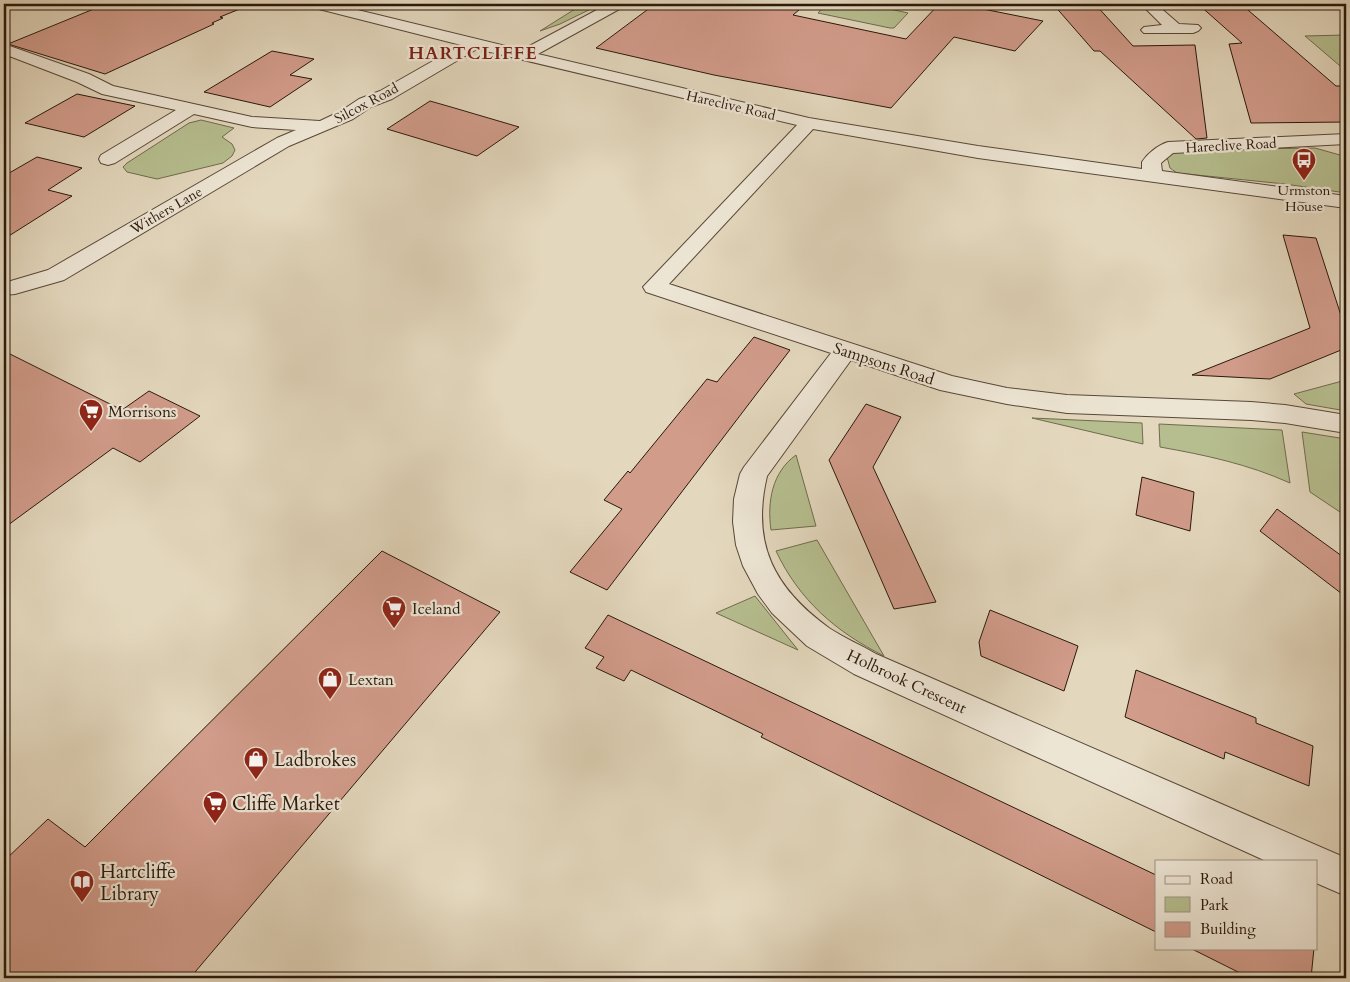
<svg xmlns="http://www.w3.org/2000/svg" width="1350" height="982" font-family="Cardo,serif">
  <rect width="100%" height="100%" fill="#e3d7bd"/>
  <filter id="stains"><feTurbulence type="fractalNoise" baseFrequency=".004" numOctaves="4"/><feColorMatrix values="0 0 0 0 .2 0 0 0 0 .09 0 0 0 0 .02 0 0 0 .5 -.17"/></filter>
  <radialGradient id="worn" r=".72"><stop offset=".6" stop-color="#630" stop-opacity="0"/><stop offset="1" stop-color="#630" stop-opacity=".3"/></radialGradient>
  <path fill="#b6be8f" stroke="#706b4e" d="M583 4H601L560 24 540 31Z
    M826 4H867L908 13 894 28H890L818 13Z
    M1346 35V71L1305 36Z
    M201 120 234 128 222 137 232 144 235 150 232 156 223 163 157 179 127 172 123 167 127 163 189 123Z
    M1315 148 1340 155 1346 161V193L1285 184 1177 173 1170 168 1167 157 1179 150Z
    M1346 380V411L1306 404 1294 394Z
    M1032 418 1142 423 1143 444Z
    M1159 424 1282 430 1290 483C1248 464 1205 455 1160 447Z
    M1302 432 1346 439V516L1310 492Z
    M796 455 816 526 771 530C767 502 772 472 796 455Z
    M817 540 884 656C836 632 799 600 776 551Z
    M755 596 798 650 716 613Z"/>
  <path fill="#d29c8b" stroke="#2a180c" d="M106 4H252L220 17 223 18 212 23 214 24 105 74 8 44Z
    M655 4H806L793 15 906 39 939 4H982L978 8 1043 21 1015 51 954 37 891 108 714 75 596 48Z
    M1053 4H1095L1133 46 1195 45 1207 138 1196 139 1100 51H1094Z
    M1198 4H1241L1336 86H1346V122L1251 123 1229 44 1242 43Z
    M272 51 314 59 290 75 312 79 270 107 204 92Z
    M77 94 135 106 84 137 25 123Z
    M430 101 451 107 519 127 477 156 387 129Z
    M37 157 82 168 48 190 72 196 4 239V176Z
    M1283 235 1316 238 1346 331V348L1270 379 1192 375 1310 328Z
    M754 337 790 350 607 590 570 572 622 509 604 500 628 471 630 473 707 379 717 382Z
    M4 351 122 410 149 391 200 416 140 462 113 448 4 528Z
    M866 404 901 417 873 467 936 602 894 609 829 460Z
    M1142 477 1194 492 1190 531 1136 515Z
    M1277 509 1346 559V597L1260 531Z
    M382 551 500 612 190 978H4V861L48 819 85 847Z
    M990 610 1078 646 1064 691 981 656 979 642Z
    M608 615 1156 875V932L761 737 763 734 631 670 624 681 596 668 604 657 585 648Z
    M1136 670 1256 718V723L1313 746 1309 786 1225 752 1224 759 1125 717Z
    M1190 948H1314L1311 978H1250Z"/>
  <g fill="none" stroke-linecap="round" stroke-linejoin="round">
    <defs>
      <path id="minor" d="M309 4H333L522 50 608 4H625L623 7 538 54 809 118 978 146 1142 169V162C1147 154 1158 145 1168 142L1346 134V144L1173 153 1161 163 1162 171 1346 196V208L978 158 813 129 669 284 952 376 1007 388 1067 395 1251 402 1285 405 1346 415V433L1285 423 1251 420 1067 413 1007 404 940 390 851 360 767 476C751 544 774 588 829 628 844 638 861 645 876 654L1346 858V896L1316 883V861H1266L854 674 807 646 772 613 758 594 743 566 736 545 733 522 734 499 740 474 744 467 831 353 646 292 643 287 797 125 477 49 392 99 371 107 353 119 289 146 64 280 15 294 4 295V283L48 270 277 138 296 130 252 127 194 114 115 163 108 165 101 163 99 159 101 155 176 110 102 94 77 82 4 54V44L89 74 113 86 252 117 320 121 341 111 359 99 380 91 461 45 311 7Z
        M1141 4H1156L1179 24 1198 25 1201 28 1198 31 1193 33H1144L1141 30 1144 27 1162 25Z"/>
    </defs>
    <use href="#minor" stroke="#584838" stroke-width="2"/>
    <use href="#minor" fill="#ede5d4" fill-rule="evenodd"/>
  </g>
  <defs>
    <symbol id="bus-pin" viewBox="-11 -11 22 30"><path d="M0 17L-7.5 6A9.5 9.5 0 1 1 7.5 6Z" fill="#8f2418" stroke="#ede5d4"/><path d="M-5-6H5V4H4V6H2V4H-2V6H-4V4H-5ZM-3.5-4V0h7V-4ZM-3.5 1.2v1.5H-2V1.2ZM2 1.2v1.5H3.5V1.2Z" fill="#fff"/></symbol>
    <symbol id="supermarket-pin" viewBox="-11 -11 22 30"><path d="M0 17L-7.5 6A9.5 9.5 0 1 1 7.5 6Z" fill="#8f2418" stroke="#ede5d4"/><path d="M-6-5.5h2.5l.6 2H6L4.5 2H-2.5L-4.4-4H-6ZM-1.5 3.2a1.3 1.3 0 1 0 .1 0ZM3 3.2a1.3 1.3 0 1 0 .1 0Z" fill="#fff"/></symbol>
    <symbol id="shop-pin" viewBox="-11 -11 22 30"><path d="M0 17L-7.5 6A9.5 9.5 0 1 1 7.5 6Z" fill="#8f2418" stroke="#ede5d4"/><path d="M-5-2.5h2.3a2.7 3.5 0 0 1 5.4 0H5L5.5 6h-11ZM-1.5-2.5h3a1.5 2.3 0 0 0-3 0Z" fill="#fff"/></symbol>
    <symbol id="library-pin" viewBox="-11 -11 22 30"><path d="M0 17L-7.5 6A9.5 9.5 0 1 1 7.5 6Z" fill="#8f2418" stroke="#ede5d4"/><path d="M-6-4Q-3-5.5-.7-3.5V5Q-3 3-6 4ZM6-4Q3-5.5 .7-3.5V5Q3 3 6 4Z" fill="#fff"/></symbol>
  </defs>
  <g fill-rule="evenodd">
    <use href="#bus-pin" x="1290" y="146" width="28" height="38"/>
    <use href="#supermarket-pin" x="77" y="397" width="28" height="38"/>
    <use href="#supermarket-pin" x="380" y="594" width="28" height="38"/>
    <use href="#shop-pin" x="316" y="665" width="28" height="38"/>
    <use href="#shop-pin" x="242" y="745" width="28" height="38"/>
    <use href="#supermarket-pin" x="201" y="789" width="28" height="38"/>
    <use href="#library-pin" x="68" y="868" width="28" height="38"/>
  </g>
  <g text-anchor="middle" stroke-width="4.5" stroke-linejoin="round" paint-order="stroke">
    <g font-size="14" fill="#2a180c" stroke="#ede5d4">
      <text transform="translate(366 103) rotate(-28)" y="5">Silcox Road</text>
      <text transform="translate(731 105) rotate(13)" y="5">Hareclive Road</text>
      <text transform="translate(1231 145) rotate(-3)" y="5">Hareclive Road</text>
      <text transform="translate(166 210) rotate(-30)" y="5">Withers Lane</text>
    </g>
    <g font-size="14" fill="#2a180c" stroke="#ede5d4">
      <text x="1304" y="195">Urmston<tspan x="1304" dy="16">House</tspan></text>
    </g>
    <g font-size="16" fill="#2a180c" stroke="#ede5d4">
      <text transform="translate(884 363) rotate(18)" y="6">Sampsons Road</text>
      <text transform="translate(907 681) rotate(25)" y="6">Holbrook Crescent</text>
    </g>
    <g font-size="16" fill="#2a180c" stroke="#ede5d4" text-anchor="start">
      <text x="108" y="417">Morrisons</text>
      <text x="412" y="614">Iceland</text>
      <text x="348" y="685">Lextan</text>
    </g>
    <g font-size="18" font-weight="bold" letter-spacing="1" fill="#7a1f14" stroke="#ede5d4">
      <text x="473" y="59">HARTCLIFFE</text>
    </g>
    <g font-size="19" fill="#2a180c" stroke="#ede5d4" text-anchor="start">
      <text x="274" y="766">Ladbrokes</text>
      <text x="232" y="810">Cliffe Market</text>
      <text x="100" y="878">Hartcliffe<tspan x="100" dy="22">Library</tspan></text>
    </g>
  </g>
  <rect width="1350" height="982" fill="none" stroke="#e3d7bd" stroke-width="20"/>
  <rect x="5" y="5" width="1340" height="972" fill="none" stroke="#2a180c" stroke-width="2.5"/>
  <rect x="10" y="10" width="1330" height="962" fill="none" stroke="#2a180c"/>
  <rect x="1155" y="860" width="162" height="90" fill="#ede5d4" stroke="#9f9384"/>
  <rect x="1165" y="876" width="25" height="8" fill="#ede5d4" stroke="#9f9384"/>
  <text x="1200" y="884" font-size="15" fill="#2a180c">Road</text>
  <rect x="1165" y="897" width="25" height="15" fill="#b6be8f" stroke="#9f9384"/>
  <text x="1200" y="910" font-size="15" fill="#2a180c">Park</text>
  <rect x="1165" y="922" width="25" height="15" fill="#d29c8b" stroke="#9f9384"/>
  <text x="1200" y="934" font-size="15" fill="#2a180c">Building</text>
  <rect width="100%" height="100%" filter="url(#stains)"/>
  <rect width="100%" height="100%" fill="url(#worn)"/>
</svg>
